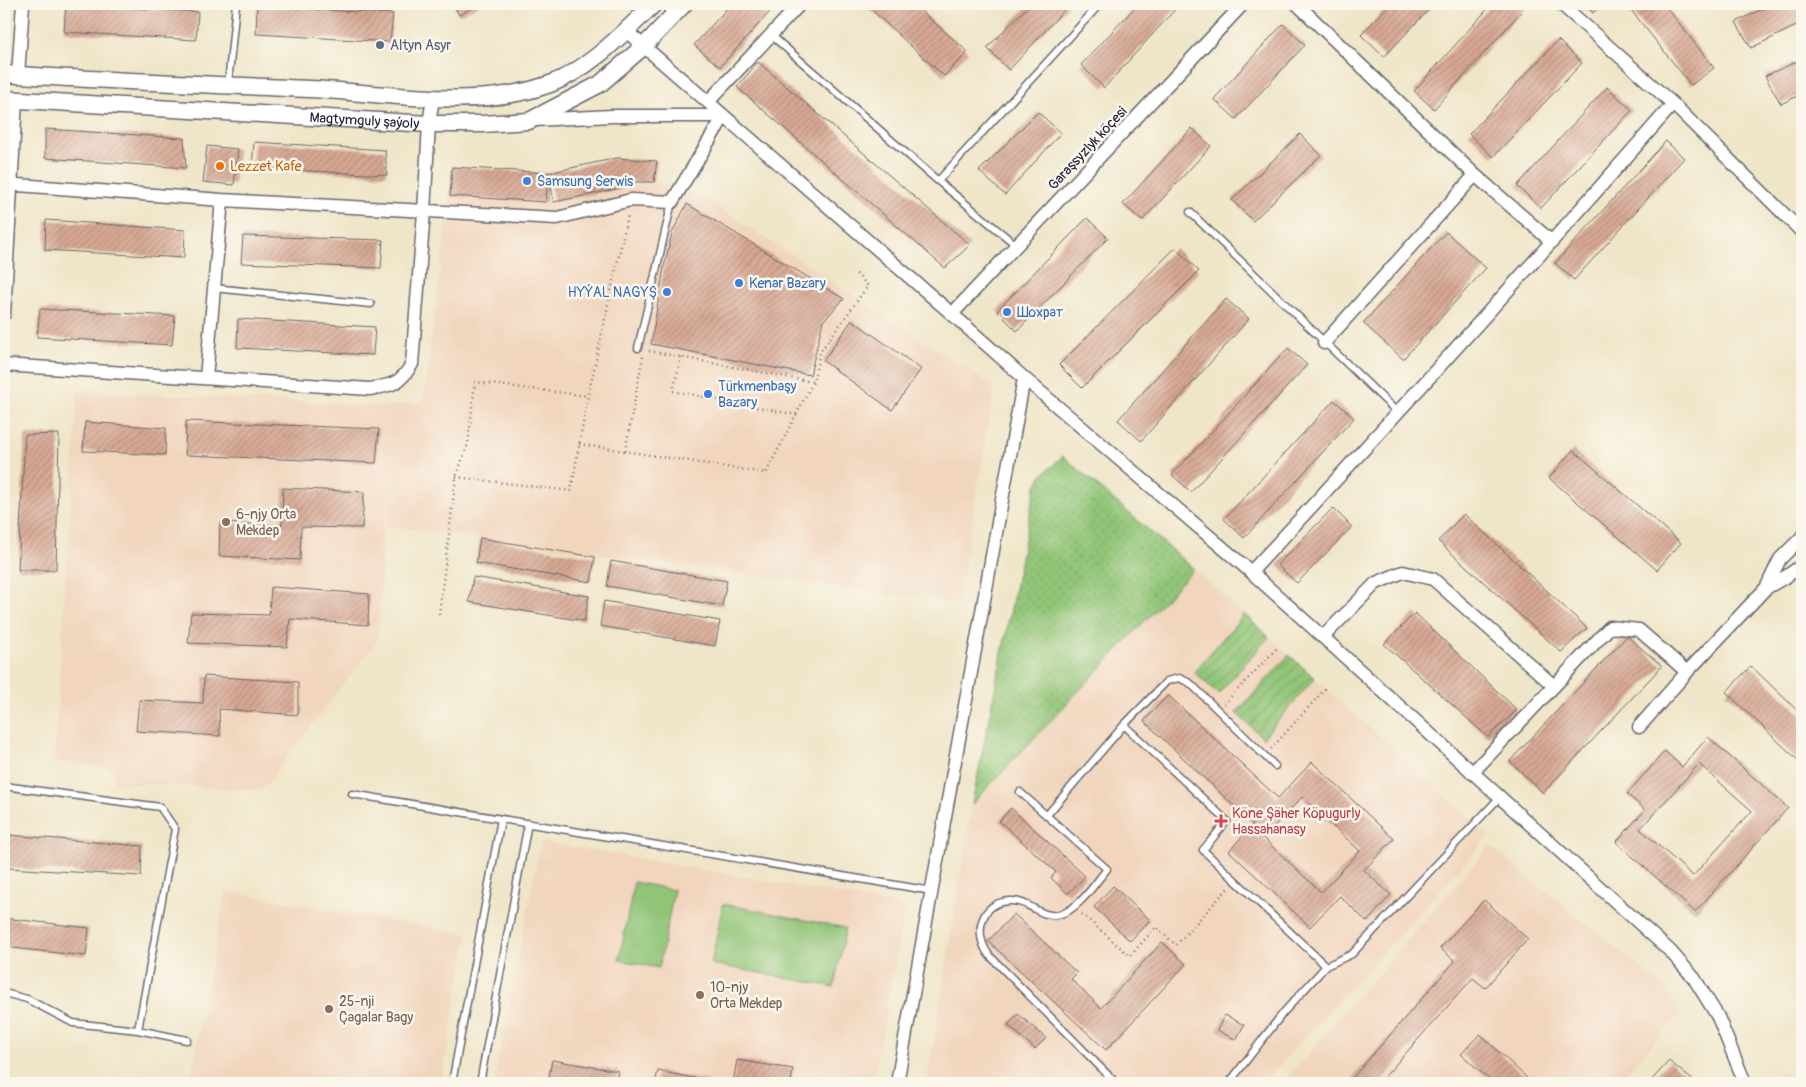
<svg xmlns="http://www.w3.org/2000/svg" width="1806" height="1087" font-family="Pangolin,sans-serif">
  <defs>
    <pattern id="grass-dots" width="8" height="8" patternUnits="userSpaceOnUse" patternTransform="scale(1.25)"><rect width="8" height="8" fill="#90c476"/><path d="M2 2h.1M6 6h.1" fill="none" stroke="#7ca867" stroke-width="1.8" stroke-linecap="round"/></pattern>
    <pattern id="garden-furrows" width="10" height="10" patternUnits="userSpaceOnUse" patternTransform="scale(1.25)"><rect width="10" height="10" fill="#90c476"/><path d="M-1 1l2-2M0 10L10 0M9 11l2-2" fill="none" stroke="#7ca867"/></pattern>
    <pattern id="building-hatch" width="6" height="6" patternUnits="userSpaceOnUse" patternTransform="scale(1.25)"><rect width="6" height="6" fill="#d8a994"/><path d="M-1 1l2-2M0 6l6-6M5 7l2-2" fill="none" stroke="#af897a"/></pattern>
  </defs>
  <rect width="100%" height="100%" fill="#fbf7ec"/>
  <filter id="ink" filterUnits="userSpaceOnUse"><feTurbulence type="fractalNoise" baseFrequency=".02" numOctaves="2"/><feDisplacementMap in="SourceGraphic" scale="10" xChannelSelector="R" yChannelSelector="G"/><feConvolveMatrix kernelMatrix="1 2 1 2 8 2 1 2 1" color-interpolation-filters="sRGB"/></filter>
  <filter id="wash" filterUnits="userSpaceOnUse"><feTurbulence type="fractalNoise" baseFrequency=".0096" numOctaves="4" result="noise"/><feDisplacementMap in="SourceGraphic" scale="20" xChannelSelector="R" yChannelSelector="G"/><feGaussianBlur stdDeviation="1.12" result="paint"/><feColorMatrix in="noise" values="0 0 0 0 0 0 0 0 0 0 0 0 0 0 0 0 0 1.4 0 .05"/><feComposite in="paint" operator="in"/></filter>
  <g filter="url(#wash)">
    <rect width="100%" height="100%" fill="#efe5c8"/>
    <path fill="#f1d5bd" d="M654 182 697 193 994 387 958 603 383 525 378 639 262 790 115 783 113 769 54 761 78 391 387 406 423 402 450 196 554 202Z
      M1194 569 1489 836 1263 1083H927L972 804Z
      M541 841 905 906 873 1083H494Z
      M1490 846 1667 989 1680 1014 1617 1083H1296L1289 1076Z
      M225 891 468 934 441 1083H190Z"/>
    <path fill="url(#grass-dots)" stroke="#597358" d="M1063 456 1194 569 972 804 1035 488 1041 476Z"/>
    <path fill="url(#garden-furrows)" stroke="#597358" d="M1244 614 1269 637 1218 694 1194 672Z
      M1289 655 1315 678 1263 738 1236 713Z"/>
    <path fill="#90c476" stroke="#597358" d="M634 882 674 890 659 968 619 960Z
      M723 904 846 928 834 987 711 964Z"/>
    <g id="blocks">
      <path fill="url(#building-hatch)" fill-rule="evenodd" d="M66 4 198 12 196 40 64 32Z
        M453 4H481L459 15Z
        M731 4H777L720 67 694 45Z
        M865 4H913L968 52 944 76Z
        M1030 4H1065L1068 6 1009 70 987 48Z
        M1138 4H1180L1104 88 1081 65Z
        M1390 4H1434L1384 57 1361 35Z
        M1492 4H1517L1523 10 1434 109 1414 91Z
        M1583 4H1602L1593 13Z
        M1628 4H1664L1714 68 1691 85 1627 5Z
        M1772 4H1802V23L1751 48 1736 22Z
        M257 6 393 14 390 42 256 34Z
        M1283 24 1305 45 1236 119 1214 99Z
        M1558 40 1582 63 1493 157 1469 134Z
        M1802 59V94L1781 104 1765 76Z
        M758 62 970 245 945 268 737 87Z
        M1607 87 1632 110 1541 208 1517 186Z
        M1038 112 1061 133 1005 195 979 171Z
        M1192 128 1211 146 1142 221 1123 204Z
        M45 129 184 138 186 168 45 158Z
        M1300 134 1321 155 1253 221 1232 200Z
        M1666 141 1684 158 1574 280 1555 263Z
        M254 142 385 150 387 175 252 168Z
        M207 146 238 149 234 185 203 182Z
        M617 158 657 161 654 182H621L622 188 554 202 548 173Z
        M452 167 548 173 546 202 450 196Z
        M687 204 844 299 823 321 810 375 651 344 664 267 672 233Z
        M1087 218 1108 238 1017 331 997 311Z
        M46 220 185 230 184 258 45 250Z
        M1446 232 1486 268 1403 359 1363 323Z
        M243 236 383 240 381 268 241 263Z
        M1175 248 1199 271 1082 388 1059 365Z
        M1226 299 1249 319 1141 441 1118 420Z
        M40 309 175 316 172 345 37 337Z
        M238 319 375 327 373 355 237 348Z
        M852 320 921 369 892 410 823 361Z
        M1288 348 1307 365 1191 492 1172 475Z
        M1334 400 1354 418 1244 538 1224 519Z
        M186 421 379 429 376 463 185 455Z
        M85 422 166 428 165 455 83 451Z
        M59 434 56 570H18L25 435Z
        M1573 450 1681 543 1657 570 1549 478Z
        M283 488 364 492 362 528 301 527 300 560 219 556 220 523 282 525Z
        M1333 508 1352 527 1297 583 1277 565Z
        M1464 514 1587 628 1561 652 1438 541Z
        M480 538 595 557 591 582 476 563Z
        M611 561 727 581 722 606 607 586Z
        M473 577 589 596 584 621 469 602Z
        M271 587 369 594 368 625 290 619 287 647 188 643 191 613 269 615Z
        M604 601 720 621 715 646 600 626Z
        M1415 613 1517 710 1488 737 1384 644Z
        M1627 636 1662 666 1543 793 1510 761Z
        M1751 666 1802 715V764L1726 692Z
        M204 676 298 682V715L219 709 220 736 136 731 139 700 203 703Z
        M1168 695 1278 798 1312 762 1394 839 1364 870 1391 895 1367 922 1340 896 1310 927 1229 851 1253 824 1144 721ZM1302 797 1360 851 1321 892 1263 838Z
        M1708 737 1788 808 1695 912 1616 842 1645 810 1627 794 1665 751 1682 767ZM1699 764 1752 811 1693 876 1640 829Z
        M1011 808 1085 876 1068 894 1051 878 1056 872 999 821Z
        M9 835 142 846 141 876 7 868Z
        M1113 886 1150 920 1130 941 1094 907Z
        M1484 900 1528 939 1485 988 1473 978 1379 1083H1360L1353 1077 1455 961 1440 948Z
        M1014 914 1077 973 1071 979 1101 1008 1162 942 1186 964 1106 1050 988 941Z
        M4 918 89 928 86 956 4 947Z
        M1018 1014 1046 1038 1035 1049 1008 1025Z
        M1225 1015 1244 1025 1236 1040 1217 1030Z
        M1480 1034 1532 1083H1493L1461 1054Z
        M552 1060 618 1071 616 1083H548Z
        M737 1060 793 1069 791 1083H733Z
        M1669 1061 1696 1083H1649Z
        M658 1071 709 1081V1083H655Z"/>
    </g>
  </g>
  <g filter="url(#ink)">
    <use href="#blocks" fill-opacity="0" stroke="#6a666c" stroke-width="1"/>
    <g fill="none" stroke-linecap="round" stroke-linejoin="round">
      <defs>
        <path id="service" d="M771 35 938 181 1016 245
          M228 84 236 4
          M938 181 1100 4
          M1190 212 1398 413
          M214 288 371 304
          M638 348 672 202
          M1124 725 1167 681 1179 678 1190 683 1275 766
          M4 786 160 807 175 829 138 1030
          M1020 792 1107 869C1095 883 1082 905 1064 913 1042 922 1031 900 1010 901 980 902 973 934 989 955L1116 1083
          M352 794 932 891
          M1047 815 1124 725 1227 821 1203 850 1326 966
          M4 993 27 999 73 1023 138 1030 187 1040
          M452 1083 501 819
          M480 1083 528 823
          M1229 1083 1283 1013 1326 966 1352 954 1499 798"/>
        <path id="minor" d="M1297 4 1475 175 1552 242
          M1561 4 1673 104 1802 232
          M625 30 952 314 1024 378 1251 572 1670 951 1694 978 1718 1017 1745 1083
          M18 75 23 4
          M708 102 800 4
          M534 120 612 116H724
          M4 184 222 200 557 218 631 200 672 202 724 116
          M4 314 16 100
          M952 314 1243 4
          M1324 343 1475 175
          M4 365 370 389C393 385 400 384 412 364L424 212 429 124 433 98
          M206 378 222 200
          M1251 572C1394 418 1535 262 1673 104
          M1766 588 1787 576 1802 565
          M1323 637 1376 583 1403 572 1433 579 1554 686
          M1639 727 1687 672 1766 588 1780 559 1802 537
          M1472 773 1610 627 1639 630 1687 672
          M897 1083 1024 378"/>
        <g id="tertiary">
          <path d="M4 74C105 81 208 84 310 89 387 93 476 111 550 84 590 69 623 33 654 4"/>
          <path id="s1" d="M4 99 429 124H483L529 121 600 84 644 46 684 4"/>
        </g>
      </defs>
      <use href="#service" stroke="#6a666c" stroke-width="9"/>
      <use href="#minor" stroke="#6a666c" stroke-width="15"/>
      <use href="#tertiary" stroke="#6a666c" stroke-width="19"/>
      <path stroke="#6a666c" stroke-width="2.5" stroke-dasharray="1 4" stroke-linecap="butt" d="M649 351 813 382
        M681 357 673 391 797 415
        M579 444 766 473 813 382 820 352 868 286 854 271
        M625 451 643 356
        M456 477 571 491 588 396 628 214
        M439 614 456 477 468 444 475 382 588 396
        M1224 704 1279 646
        M1271 749 1326 688
        M1082 914 1130 956 1156 927 1176 945 1229 887"/>
      <use href="#service" stroke="#fff" stroke-width="6"/>
      <use href="#minor" stroke="#fff" stroke-width="12"/>
      <use href="#tertiary" stroke="#fff" stroke-width="16"/>
    </g>
  </g>
  <circle fill="#5c6f8a" stroke="#fbf7ec" stroke-width="2" cx="380" cy="45" r="5"/>
  <circle fill="#e8710a" stroke="#fbf7ec" stroke-width="2" cx="220" cy="166" r="5"/>
  <g fill="#3f7fe0" stroke="#fbf7ec" stroke-width="2">
    <circle cx="527" cy="181" r="5"/>
    <circle cx="739" cy="283" r="5"/>
    <circle cx="667" cy="292" r="5"/>
    <circle cx="1007" cy="312" r="5"/>
    <circle cx="708" cy="394" r="5"/>
  </g>
  <g fill="#8d6e63" stroke="#fbf7ec" stroke-width="2">
    <circle cx="226" cy="522" r="5"/>
    <circle cx="700" cy="995" r="5"/>
    <circle cx="329" cy="1009" r="5"/>
  </g>
  <path fill="#e0444e" stroke="#fbf7ec" stroke-width="2" d="M1218.5 813.5h5v5h5v5h-5v5h-5v-5h-5v-5h5z"/>
  <g text-anchor="middle" stroke-width="5" stroke-linejoin="round" paint-order="stroke">
    <g font-size="14" fill="#4e5e75" stroke="#fbf7ec" text-anchor="start">
      <text x="390" y="50">Altyn Asyr</text>
    </g>
    <g font-size="14" fill="#22223b" stroke="#fbf7ec">
      <text dy="5" stroke="none"><textPath href="#s1" startOffset="361">Magtymguly şaýoly</textPath></text>
      <text transform="translate(1087 148) rotate(-47)" y="5">Garaşsyzlyk köçesi</text>
    </g>
    <g font-size="14" fill="#c56008" stroke="#fbf7ec" text-anchor="start">
      <text x="230" y="171">Lezzet Kafe</text>
    </g>
    <g font-size="14" fill="#366cbe" stroke="#fbf7ec" text-anchor="start">
      <text x="537" y="186">Samsung Serwis</text>
      <text x="749" y="288">Kenar Bazary</text>
      <text x="657" y="297" text-anchor="end">HYÝAL NAGYŞ</text>
      <text x="1017" y="317">Шохрат</text>
      <text x="718" y="391">Türkmenbaşy<tspan x="718" dy="16">Bazary</tspan></text>
    </g>
    <g font-size="14" fill="#785e54" stroke="#fbf7ec" text-anchor="start">
      <text x="236" y="519">6-njy Orta<tspan x="236" dy="16">Mekdep</tspan></text>
      <text x="710" y="992">10-njy<tspan x="710" dy="16">Orta Mekdep</tspan></text>
      <text x="339" y="1006">25-nji<tspan x="339" dy="16">Çagalar Bagy</tspan></text>
    </g>
    <g font-size="14" fill="#be3a42" stroke="#fbf7ec" text-anchor="start">
      <text x="1232" y="818">Köne Şäher Köpugurly<tspan x="1232" dy="16">Hassahanasy</tspan></text>
    </g>
  </g>
  <rect width="1806" height="1087" fill="none" stroke="#fbf7ec" stroke-width="20"/>
</svg>
